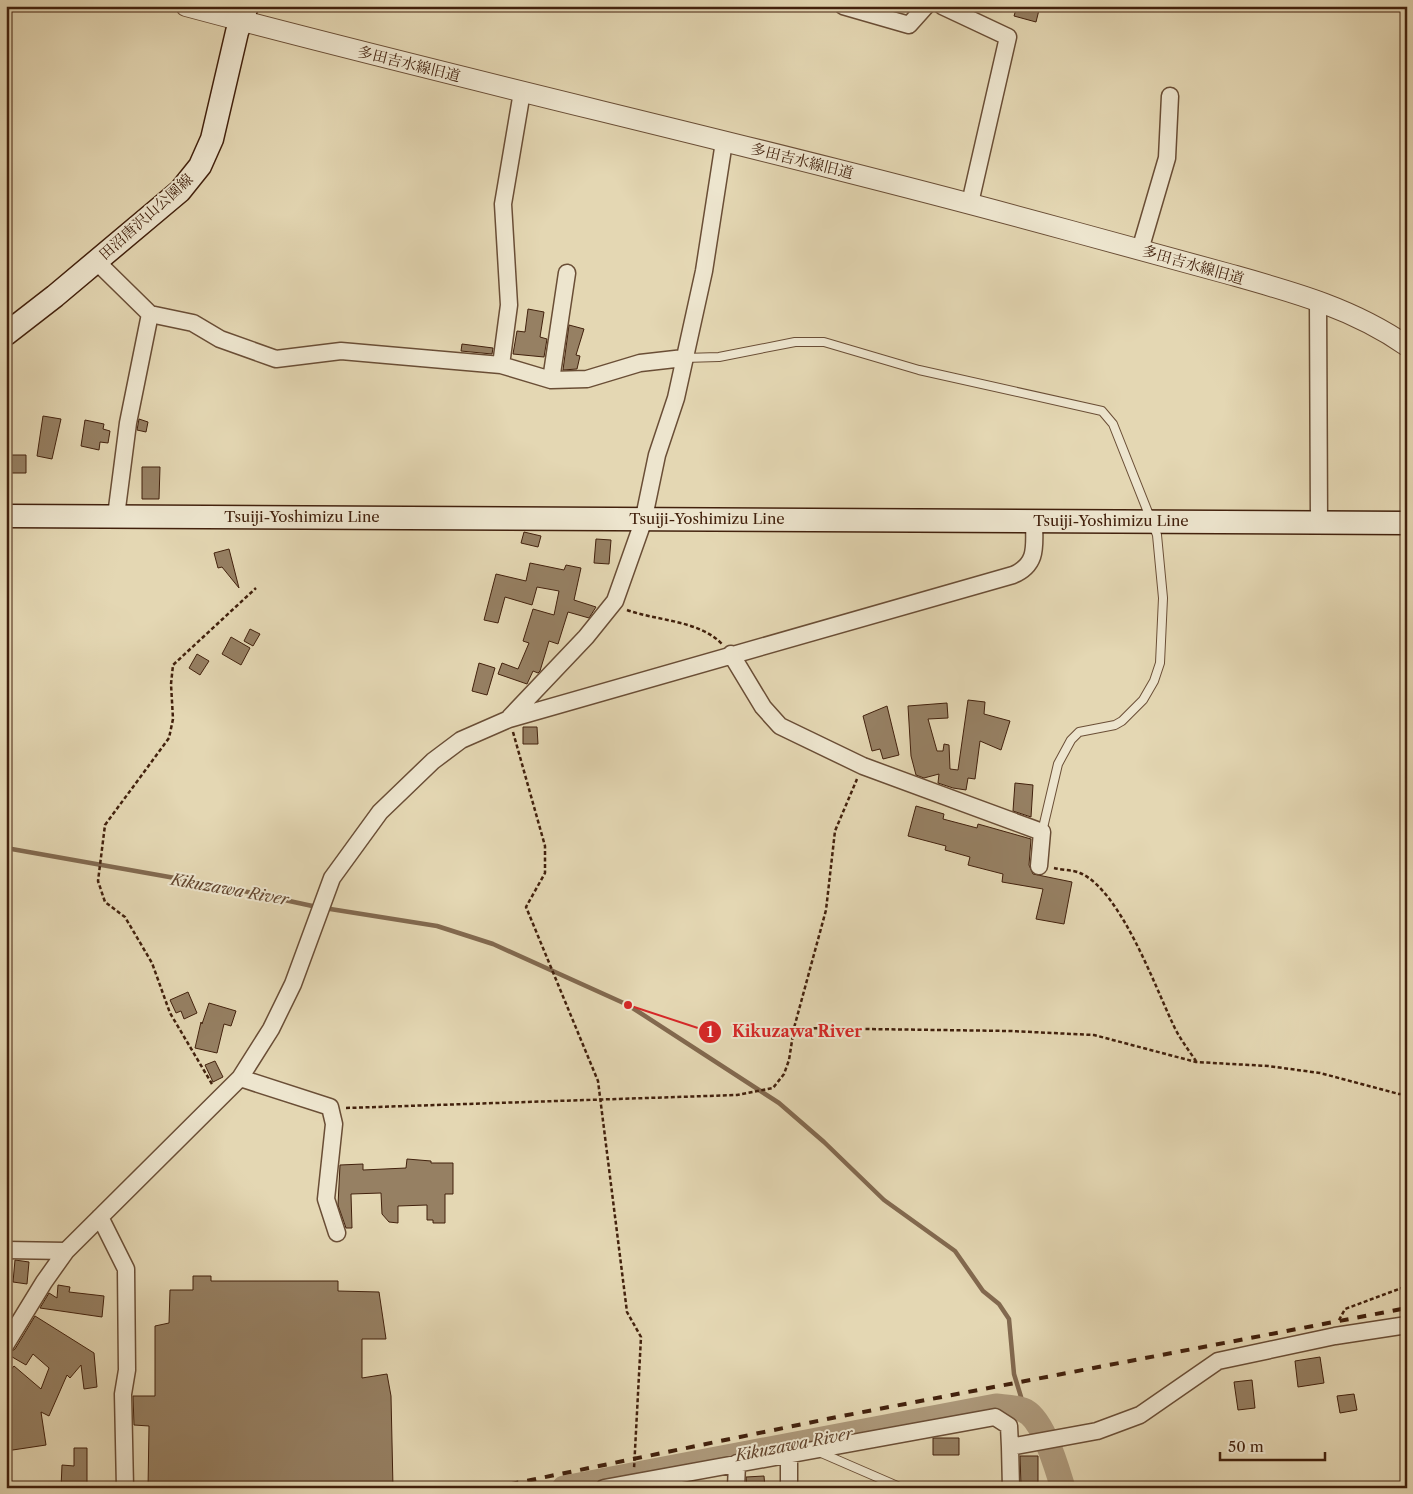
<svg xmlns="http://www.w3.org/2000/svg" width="1413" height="1494" font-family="'Libre Caslon Text','Noto Serif JP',serif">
  <rect width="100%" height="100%" fill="#e4d7b3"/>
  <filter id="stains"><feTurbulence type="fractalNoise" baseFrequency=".004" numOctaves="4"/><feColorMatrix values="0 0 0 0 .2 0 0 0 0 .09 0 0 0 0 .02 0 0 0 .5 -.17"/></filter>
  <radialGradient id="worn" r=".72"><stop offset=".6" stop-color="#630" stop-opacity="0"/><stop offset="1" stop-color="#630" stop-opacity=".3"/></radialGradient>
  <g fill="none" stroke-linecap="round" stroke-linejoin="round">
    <path stroke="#82694f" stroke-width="4.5" d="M6 848 220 886 317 907
      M324 908 437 926 493 944 628 1005 779 1103 824 1142 884 1200 955 1251 983 1291 999 1304 1009 1319 1014 1374 1025 1410"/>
    <path stroke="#ad997b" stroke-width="25" d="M564 1488 996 1406C1005 1407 1015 1407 1023 1410 1043 1417 1057 1469 1063 1488"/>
  </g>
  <path fill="#968063" stroke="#42210d" d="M1017 6H1040L1036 22 1014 16Z
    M528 309 544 312 540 337 547 339 544 357 513 354 517 331 525 332Z
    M569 325 584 329 576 355 580 356 577 369 563 370Z
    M462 344 493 348 492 354 461 351Z
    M43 416 61 419 52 459 37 456Z
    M139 419 148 422 146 432 137 430Z
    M85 420 104 424 103 429 110 431 108 443 100 442 99 450 81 446Z
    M6 455H26V473H6Z
    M142 467H160L159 499H142Z
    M524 532 541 536 538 547 521 543Z
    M596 539 611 540 609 564 594 563Z
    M229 549 239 588 222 567 218 568 214 553Z
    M530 563 564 570 566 565 581 568 574 600 596 607 589 618 568 612 558 644 549 641 540 671 538 673 533 671 527 684 498 674 502 663 518 669 529 643 523 641 533 609 554 615 559 591 537 587 532 605 505 597 498 623 484 620 496 574 526 581Z
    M250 629 260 634 253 646 244 641Z
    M231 637 250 648 241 665 222 654Z
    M197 654 209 661 200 675 189 668Z
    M479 663 495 668 487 695 472 691Z
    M968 700 985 702 984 714 1010 721 1001 750 980 741 975 779 968 778 966 790 953 788 938 783 939 774 924 778 916 775 911 756 908 706 947 703 948 718 928 719 937 751H943L944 744 949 745 950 769 958 770Z
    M887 706 899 755 883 759 880 749 872 751 863 716Z
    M523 727H537L538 744H523Z
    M1015 783 1033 785 1031 817 1013 811Z
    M916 806 944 814 943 819 977 828 978 824 1031 839 1029 865 1033 874 1072 882 1064 924 1036 919 1043 889 1002 882 1003 874 968 865 970 857 945 850 946 846 908 836Z
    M188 992 197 1013 184 1019 181 1011 176 1013 170 1000Z
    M209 1003 236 1011 231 1026 224 1024 217 1053 195 1048 201 1022 202 1024Z
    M215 1061 223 1077 213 1082 205 1065Z
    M407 1159 431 1161V1163H453V1194H445V1223H433V1220H427V1205L398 1206V1223L389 1222 382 1214 381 1193 351 1194 352 1228H346L338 1205 340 1165 363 1164V1170L406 1168Z
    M15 1260 29 1262 27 1284 13 1282Z
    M193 1276H211V1281H338V1291L379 1292 386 1339H362V1378L387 1374 391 1396 393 1488H148L149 1426 134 1425 133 1396H155V1326L169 1323 170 1290H193Z
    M58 1285 70 1287 69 1292 104 1296 102 1317 40 1308 49 1293 57 1298Z
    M35 1316 94 1353 97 1387 84 1389 81 1365 70 1378 67 1375 49 1416 41 1412 46 1445 6 1451V1376L14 1366 41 1389 49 1368 33 1354 26 1365 7 1354 15 1349Z
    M1320 1357 1324 1383 1298 1387 1295 1361Z
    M1252 1380 1255 1408 1238 1410 1234 1382Z
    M1354 1394 1357 1410 1340 1413 1337 1396Z
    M933 1438H959V1455H933Z
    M74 1448H87V1488H61L62 1465 74 1466Z
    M1020 1456H1038V1486H1021Z
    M764 1476 765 1488H747L746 1477Z"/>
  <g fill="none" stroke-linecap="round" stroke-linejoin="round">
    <defs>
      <path id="service" d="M684 358 719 357 795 342H824L919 370 1102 411 1113 424 1157 535 1163 598 1160 663 1154 681 1143 700 1122 721 1115 725 1079 732 1071 740 1058 764 1042 832
        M819 1452 902 1488"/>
      <path id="minor" d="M843 6 909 25 926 6
        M942 6 1008 37 970 203
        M1140 250 1167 158 1170 96
        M97 262 150 314 193 323 220 339 276 359 341 351 375 354 501 365 551 380 587 379 640 363 684 358
        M1318 300 1319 522
        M501 365 509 305 503 204 522 92
        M551 380 567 273
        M116 516 128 423 150 314
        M731 654 763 707 780 726 863 766 1042 832 1039 866
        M510 717 586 637 615 601 643 522 657 455 676 398 704 271 724 142
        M240 1078 330 1107 334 1124 326 1199 337 1233
        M100 1217 126 1269 127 1370 123 1394 125 1488
        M6 1250 66 1251
        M6 1344 44 1282 66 1251 240 1078 271 1029 293 984 332 878 380 812 433 761 461 740 509 719 1013 575C1039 564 1034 544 1034 521
        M1010 1447 1011 1488
        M789 1456V1488
        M604 1488 995 1417 1009 1426 1010 1447 1097 1431 1140 1415 1218 1361 1335 1336 1407 1325
        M736 1488 737 1463"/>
      <path id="tertiary" d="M186 6C480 85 777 150 1071 231 1122 245 1173 259 1225 273 1289 291 1351 307 1407 346"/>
      <path id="secondary" d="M6 334 55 296 180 191 200 166 212 139 237 32 247 6
        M6 516 1407 523"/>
    </defs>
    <use href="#service" stroke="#6a4e36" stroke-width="10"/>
    <use href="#minor" stroke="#6a4e36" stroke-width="19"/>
    <use href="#tertiary" stroke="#6a4e36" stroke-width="22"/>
    <use href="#secondary" stroke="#42210d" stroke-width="25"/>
    <path stroke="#42210d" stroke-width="2.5" stroke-dasharray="4 2.5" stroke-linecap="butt" d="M627 610C657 621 699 620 722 644
      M513 732 545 846V873L526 907 598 1081 627 1312 641 1337 634 1469
      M1054 868C1062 870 1073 870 1080 873 1120 890 1154 984 1172 1022 1178 1036 1187 1048 1196 1061
      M794 1028 1011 1031 1094 1035 1196 1062 1268 1066 1320 1073 1399 1094H1407
      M212 1084 170 1013 152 963 125 917 105 902 98 881 105 825 169 738 173 719 171 684 173 665 256 588
      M346 1108 737 1095 773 1088 784 1074 789 1060 794 1028 826 910 835 831 857 779
      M1339 1320 1345 1309 1407 1286"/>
    <use href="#service" stroke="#ede5ce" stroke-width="8"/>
    <use href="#minor" stroke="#ede5ce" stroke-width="16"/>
    <use href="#tertiary" stroke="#ede5ce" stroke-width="20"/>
    <use href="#secondary" stroke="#ede5ce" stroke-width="22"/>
    <path stroke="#42210d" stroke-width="4" stroke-dasharray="9 9" stroke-linecap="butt" d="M492 1488 837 1417 1407 1308"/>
  </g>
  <g text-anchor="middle" stroke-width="4" stroke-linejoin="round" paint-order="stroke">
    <g font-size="15" fill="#42210d" stroke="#ede5ce">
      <text transform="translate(409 64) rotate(14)" y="5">多田吉水線旧道</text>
      <text transform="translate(802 161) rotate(14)" y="5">多田吉水線旧道</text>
      <text transform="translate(146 217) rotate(-42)" y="5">田沼唐沢山公園線</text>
      <text transform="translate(1193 265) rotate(16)" y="5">多田吉水線旧道</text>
      <text x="302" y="522">Tsuiji-Yoshimizu Line</text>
      <text x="707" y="524">Tsuiji-Yoshimizu Line</text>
      <text x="1111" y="526">Tsuiji-Yoshimizu Line</text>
    </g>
    <g font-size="16" font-style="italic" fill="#62452e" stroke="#ede5ce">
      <text transform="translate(230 889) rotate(10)" y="6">Kikuzawa River</text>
      <text transform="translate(794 1444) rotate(-11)" y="6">Kikuzawa River</text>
    </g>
  </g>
  <path fill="none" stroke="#d62828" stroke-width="2" d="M628 1005L710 1032"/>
  <g fill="#d62828" stroke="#ede5ce" stroke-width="2">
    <circle cx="628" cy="1005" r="5"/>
    <circle cx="710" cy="1032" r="12"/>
  </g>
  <g font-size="15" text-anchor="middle" font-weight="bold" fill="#fff">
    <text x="710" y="1037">1</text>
  </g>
  <g font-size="16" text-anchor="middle" font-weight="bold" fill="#d62828" stroke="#ede5ce" stroke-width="4" stroke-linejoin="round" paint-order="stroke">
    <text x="797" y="1037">Kikuzawa River</text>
  </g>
  <rect width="1413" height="1494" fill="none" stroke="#e4d7b3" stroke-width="25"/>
  <rect x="8" y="8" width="1398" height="1479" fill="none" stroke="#42210d" stroke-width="2.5"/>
  <rect x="12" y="12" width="1388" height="1469" fill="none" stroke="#42210d"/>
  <path d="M1220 1452v8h105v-8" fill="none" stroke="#42210d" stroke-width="2.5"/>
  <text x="1228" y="1452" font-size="15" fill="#42210d" stroke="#ede5ce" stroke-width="4" paint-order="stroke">50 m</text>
  <rect width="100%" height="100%" filter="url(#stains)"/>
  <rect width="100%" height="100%" fill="url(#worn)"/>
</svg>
